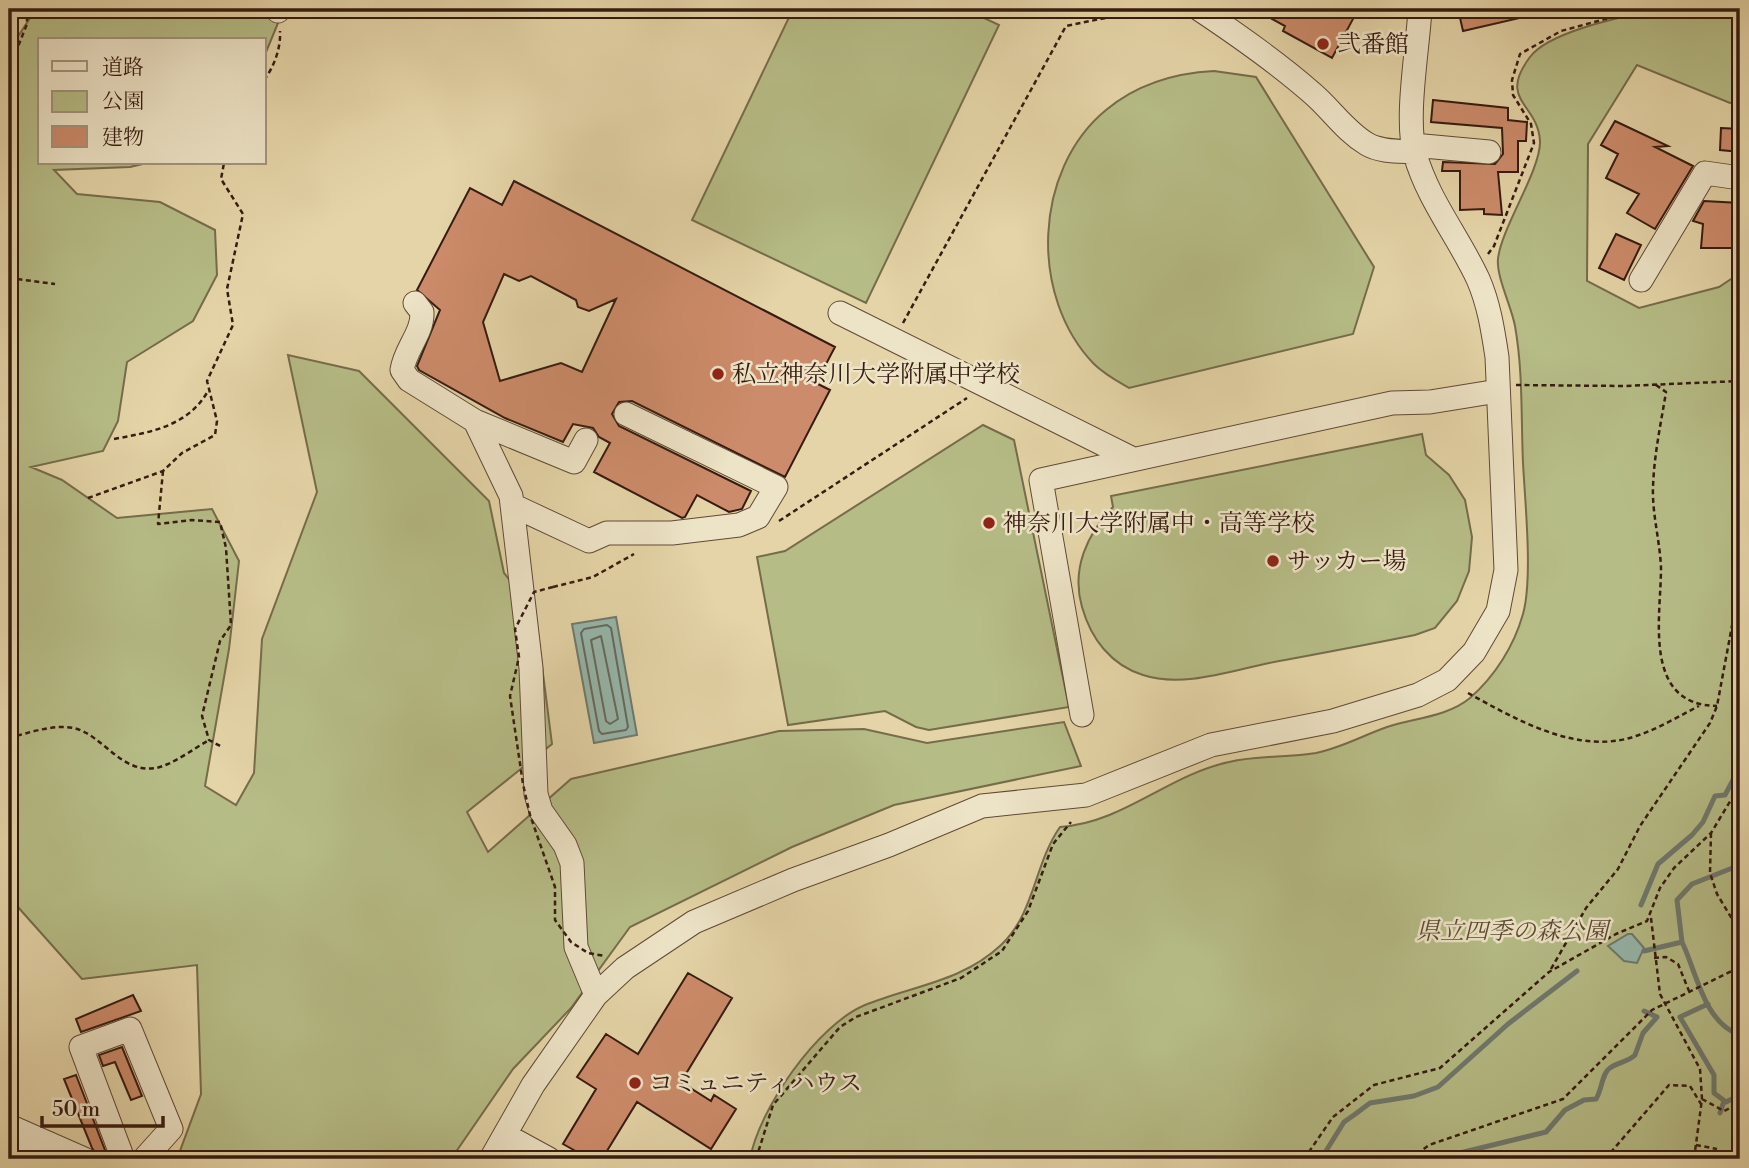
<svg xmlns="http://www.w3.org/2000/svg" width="1749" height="1168" font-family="'Libre Bodoni','Noto Serif JP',serif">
  <rect width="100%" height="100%" fill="#e4d4a7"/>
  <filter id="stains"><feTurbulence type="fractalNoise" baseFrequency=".00286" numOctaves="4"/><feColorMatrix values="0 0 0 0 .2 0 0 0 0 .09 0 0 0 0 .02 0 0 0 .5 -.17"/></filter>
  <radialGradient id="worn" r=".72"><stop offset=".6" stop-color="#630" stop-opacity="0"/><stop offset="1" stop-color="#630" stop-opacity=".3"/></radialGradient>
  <path fill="#b6bc86" stroke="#766c4b" stroke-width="2" d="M36 9H271L278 23 264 57V40H40V163H147L130 167 54 170 77 194 160 202 215 230 217 275 193 321 127 362 118 421 103 451 31 467 62 480 117 518 212 509 239 561 229 649 205 786 236 805 254 773 262 639 317 492 288 355 359 371 489 501 504 573 535 611 552 744 467 812 488 852 571 779 779 731 864 729 927 743 1064 722 1081 766 894 805 792 847 630 927 571 1008 513 1069 451 1159H177L201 1094 197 965 82 979 9 897V50Z
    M793 9H965L999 25 866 303 692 220Z
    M1658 9H1740V101L1730 103 1637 65 1588 144 1587 281 1639 308 1719 287 1740 273V1159H750C759 1109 817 1025 865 1005 911 986 962 982 1001 945 1035 913 1034 864 1060 827 1123 823 1168 775 1229 762 1258 755 1287 758 1316 753 1341 748 1364 735 1387 727 1414 718 1447 717 1470 698 1495 676 1514 646 1523 614 1533 578 1525 502 1523 463 1521 417 1523 371 1515 326 1512 308 1496 276 1498 259 1501 228 1541 170 1540 141 1538 103 1497 101 1530 57 1549 31 1626 16 1658 9Z
    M1214 71 1256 77 1374 267 1353 334 1129 388C1117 381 1104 374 1094 364 1029 297 1033 170 1106 110 1136 85 1175 73 1214 71Z
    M983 425 1014 440 1069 707 929 730 916 727 885 711 788 725 757 557 785 551Z
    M1422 434 1426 455 1449 475 1465 500 1472 537 1469 571 1457 601 1435 628 1415 635C1366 645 1317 654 1269 663 1230 671 1182 688 1143 675 1111 665 1091 639 1082 607 1071 569 1087 534 1113 507L1111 496Z"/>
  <path fill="#96b7ac" stroke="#70796e" stroke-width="2" d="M616 617 637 735 594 743 572 624Z
    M1628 934H1632L1644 948 1637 963 1624 961 1608 946Z"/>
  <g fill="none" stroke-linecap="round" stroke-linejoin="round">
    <path stroke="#66695e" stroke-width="2" d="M607 625 611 628 628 727 626 730 602 734 599 731 581 633 584 629Z
      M601 636 618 719 610 724 606 721 591 640Z"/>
    <path stroke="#70796e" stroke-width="5" d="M1641 905 1658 864 1692 835 1703 822 1715 796 1725 795 1740 767
      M1682 942C1697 973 1704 1023 1740 1035
      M1644 951 1682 942 1677 900 1692 884 1740 865
      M1708 1004 1680 1017 1714 1075V1093L1726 1102 1740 1095
      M1720 1113 1724 1101
      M1321 1159 1344 1122 1354 1115 1370 1103 1414 1096 1438 1087 1508 1024 1577 971
      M1435 1159 1546 1132 1565 1110 1584 1100 1596 1099C1602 1090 1602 1073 1610 1068 1618 1062 1628 1062 1635 1055L1643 1033 1657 1017 1644 1011"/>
  </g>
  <path fill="#cc8b6a" stroke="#361b10" stroke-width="2" fill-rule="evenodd" d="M1254 9H1335L1353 19 1332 58 1283 31 1285 26Z
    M1458 9H1536L1537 14 1463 31Z
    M1433 100 1508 108V120L1527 122 1526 141H1518V172H1498L1502 215 1484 214V209L1460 210V171H1442L1443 162 1495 164 1503 154 1502 128 1431 122Z
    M1615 121 1668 146 1655 147 1693 166 1655 229 1627 213 1639 194 1606 178 1618 154 1601 145Z
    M1721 128 1740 129V152L1720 150Z
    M514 181 835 347 816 383 830 390 785 477 632 401 619 402 612 414 619 426 751 491 742 509 729 512 697 495 685 517 682 518 594 472 610 443 599 437 593 428 573 424 563 442 505 418 419 370 417 366 440 310 417 290 470 188 502 205ZM504 274 519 281 531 276 576 300 578 307 589 311 616 299 582 372 561 363 500 381 483 322Z
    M1704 201 1740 203V248H1701L1703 224 1693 221Z
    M1616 234 1641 245 1624 280 1599 268Z
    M688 973 732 998 681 1082 711 1101 714 1095 736 1109 711 1149 637 1102 602 1159H590L563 1144 596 1089 577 1077 606 1034 638 1054Z
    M133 995 141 1011 81 1032 76 1019Z
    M122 1047 142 1096 131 1100 115 1062 103 1066 99 1055Z
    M76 1075 108 1158 98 1156 92 1148 64 1079Z"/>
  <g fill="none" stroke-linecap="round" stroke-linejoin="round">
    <defs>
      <path id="minor" d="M1199 9C1238 35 1277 62 1312 93 1331 109 1345 131 1367 144 1380 152 1400 151 1415 152
        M278 11V9
        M1413 145 1489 152
        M1641 280 1705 173 1740 178
        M415 303 422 312C423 333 405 349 402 370L409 380 475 421 574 462 586 440
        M840 313 1131 458
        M475 421 511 496 531 668 536 794 541 811 565 845 572 863 576 947 596 995
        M512 505 589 541 607 533H672L739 525 758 517 776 487 626 414
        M1082 715 1041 480 1392 403 1430 402 1498 391
        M9 1126 84 1159
        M505 1135 549 1159
        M9 1145 45 1159
        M123 1159 81 1047 130 1029 171 1129 144 1159
        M491 1159 533 1085 596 995 625 968 694 922 793 880 889 845 982 806 1086 795 1211 745 1333 721 1418 695 1447 680 1474 652 1498 611 1506 570 1497 357C1493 331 1489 304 1478 279 1458 236 1428 200 1415 154 1405 118 1418 48 1420 9"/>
    </defs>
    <use href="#minor" stroke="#624936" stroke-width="25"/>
    <path stroke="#361b10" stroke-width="2.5" stroke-dasharray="5 3.5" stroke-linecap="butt" d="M9 69 27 24V9
      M264 80C274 67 281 48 280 31
      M1488 254 1494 246 1534 143 1531 124 1513 95 1512 80 1520 54 1561 31 1642 9
      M9 278 55 284
      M903 323 1066 26 1149 9
      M1516 385 1624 386 1740 381
      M1656 385 1666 392C1661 423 1654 455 1653 487 1652 514 1660 541 1661 568 1661 617 1642 705 1717 706
      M114 439C152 432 188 426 208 391
      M163 471 158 524 192 520 220 522 226 548 231 625 220 641 202 716 209 740 222 747
      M88 498 163 471 182 453 215 435 217 421 207 381 233 325 227 289 243 214 221 179 224 163
      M779 521 967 398
      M553 587 593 577 634 554
      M1468 693C1517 720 1579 756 1636 736 1658 729 1679 716 1699 706
      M9 738C28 733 53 724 74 728 103 735 121 774 156 768 174 764 193 749 209 740
      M1711 833 1710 873 1717 894 1740 932
      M1651 918 1660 994 1700 1069 1702 1099 1694 1159
      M1654 958 1666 957 1678 964 1689 991
      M1551 969 1586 908 1618 869 1640 826 1710 723 1717 706 1740 583
      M1702 1099 1724 1111 1740 1103
      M1696 1145 1717 1149
      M756 1159 773 1105 840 1027 856 1017 961 978 1002 951 1028 911 1053 844 1071 822
      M1304 1159 1333 1117 1374 1085 1440 1068 1549 972 1616 934 1647 921 1660 888 1674 868 1711 833 1740 785
      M1410 1159 1429 1145 1563 1099 1652 1010 1740 967
      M1605 1159 1669 1085 1690 1086 1701 1104"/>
    <use href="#minor" stroke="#ede3c6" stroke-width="23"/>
    <path stroke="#361b10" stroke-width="2.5" stroke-dasharray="5 3.5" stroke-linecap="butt" d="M553 587 534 592 515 629 519 657 510 696 523 784 530 815 555 887V920L571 942 588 953 605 956"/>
  </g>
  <g fill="#8f2418" stroke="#ede3c6" stroke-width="2.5">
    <circle cx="1323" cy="44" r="7"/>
    <circle cx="718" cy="374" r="7"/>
    <circle cx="989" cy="523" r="7"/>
    <circle cx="1273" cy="561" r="7"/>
    <circle cx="635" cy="1083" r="7"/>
  </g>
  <g text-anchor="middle" stroke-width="5" stroke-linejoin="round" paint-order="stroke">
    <g font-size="24" fill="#361b10" stroke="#ede3c6" text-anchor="start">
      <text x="1337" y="52">弐番館</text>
      <text x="732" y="382">私立神奈川大学附属中学校</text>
      <text x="1003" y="531">神奈川大学附属中・高等学校</text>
      <text x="1287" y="569">サッカー場</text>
      <text x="649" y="1091">コミュニティハウス</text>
    </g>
    <g font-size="24" font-style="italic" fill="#5c4b33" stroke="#ede3c6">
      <text x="1512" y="939">県立四季の森公園</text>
    </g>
  </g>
  <rect width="1749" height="1168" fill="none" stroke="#e4d4a7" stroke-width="35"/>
  <rect x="10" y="10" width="1728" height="1147" fill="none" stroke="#361b10" stroke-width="3.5"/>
  <rect x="18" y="18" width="1714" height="1133" fill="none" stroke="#361b10" stroke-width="2"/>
  <rect x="38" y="38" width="228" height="126" fill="#ede3c6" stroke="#a4937d" stroke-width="2"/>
  <rect x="52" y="61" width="35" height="10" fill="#ede3c6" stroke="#a4937d" stroke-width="2"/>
  <text x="102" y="74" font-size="21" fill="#361b10">道路</text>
  <rect x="52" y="91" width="35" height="21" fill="#b6bc86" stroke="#a4937d" stroke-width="2"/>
  <text x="102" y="108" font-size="21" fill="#361b10">公園</text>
  <rect x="52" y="126" width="35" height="21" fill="#cc8b6a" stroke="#a4937d" stroke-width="2"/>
  <text x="102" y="144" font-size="21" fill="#361b10">建物</text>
  <path d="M42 1116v10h121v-10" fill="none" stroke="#361b10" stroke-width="3.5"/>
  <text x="52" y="1116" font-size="21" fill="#361b10" stroke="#ede3c6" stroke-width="5" paint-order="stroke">50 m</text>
  <rect width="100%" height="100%" filter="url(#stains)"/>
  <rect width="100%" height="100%" fill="url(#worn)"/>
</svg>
